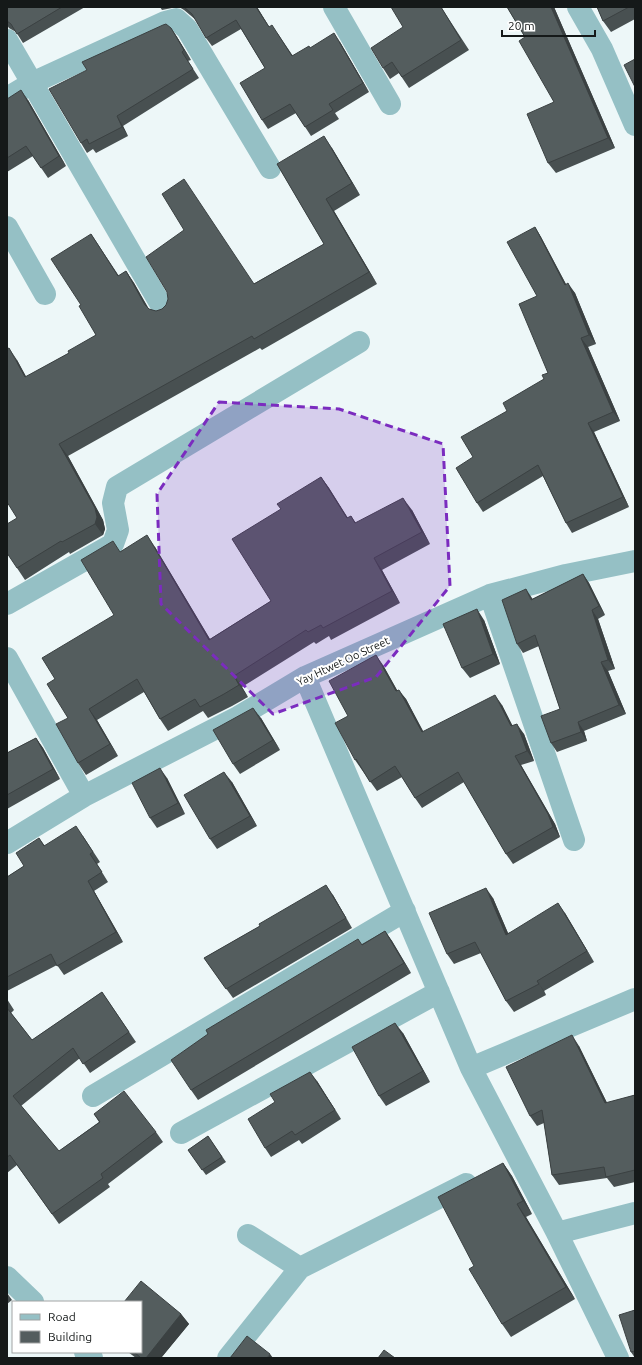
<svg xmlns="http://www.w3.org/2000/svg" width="642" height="1365" font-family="Ubuntu,sans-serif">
  <rect width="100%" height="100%" fill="#edf7f8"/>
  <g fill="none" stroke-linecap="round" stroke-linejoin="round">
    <path stroke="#95c0c5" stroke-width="22" d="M334 7 390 104
      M578 7 602 49 635 125
      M7 40 164 310
      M7 98 32 83 165 22 176 19 187 29 270 168
      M7 227 45 294
      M490 595 574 840
      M7 604 113 544 118 530 113 503 117 487 359 342
      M7 658 84 796
      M305 677 471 1068 557 1233 618 1358
      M7 843 84 796 238 717 305 677 490 595 566 575 635 561
      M471 1068 635 999
      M93 1096 405 911
      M181 1133 439 992
      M557 1233 635 1213
      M248 1235 300 1268
      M7 1277 33 1302
      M85 1352 92 1358
      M228 1358 300 1268 466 1184"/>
  </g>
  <path fill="#485051" d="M7 7H85L23 43 16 32 9 28 7 25Z
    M160 7H177L162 10Z
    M179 7H257L269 27 278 34 293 56 310 48 340 42 369 92 335 113 339 119 311 136 296 113 268 129 262 120 265 68 241 29 212 46 206 38 196 20 184 10Z
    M441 7 469 50 409 88 399 73 390 79 383 68Z
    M507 7H554L615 148 556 173 548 163 554 102 525 37Z
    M597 7H635V19L611 32 603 21Z
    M171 28 177 37 191 60 188 61 199 78 123 126 128 136 96 153 93 149 87 153 81 143Z
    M7 99 28 100 66 166 48 178 33 156 7 172Z
    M332 148 360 195 334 211 377 284 262 350 260 348 68 456 103 520 105 529 103 535 70 554 69 552 25 580 17 568V360L26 377 69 353 96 335 81 305 91 234 119 276 126 271 134 283 149 309 156 311 255 283 324 244 277 164Z
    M535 227 541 237 566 284 575 293 596 344 588 347 620 421 594 432 629 507 572 533 566 523 543 476 483 512 477 503 473 457 507 411 544 379 548 373 537 296Z
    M321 477 329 488 348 518 351 516 356 523 412 510 430 544 382 570 400 603 331 640 329 636 316 644 314 642 242 687 248 697 232 706 208 718 203 711 168 731 160 719 144 692 97 720 118 756 86 775 78 763 68 718 55 679 114 615 121 551 155 547 210 639 271 601 281 509Z
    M583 574 589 583 605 615 598 619 615 669 608 671 626 714 584 731 587 741 557 752 551 743 560 709 539 646 523 653 517 644 532 599Z
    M484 620 500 664 470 678 462 668Z
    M383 665 397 690 406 699 423 732 502 705 512 726 524 734 534 761 521 765 555 824 560 837 513 864 506 854 464 782 422 808 415 798 402 777 377 791 362 770 355 760 348 716Z
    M261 718 280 750 240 774 233 764Z
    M36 738 43 748 60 779 7 809V753Z
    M167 778 185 814 157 828 150 818Z
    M232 782 257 826 217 849 210 839Z
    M83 836 100 862 97 864 108 882 94 891 123 942 64 975 57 965 7 991V877L24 866 39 838 45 846Z
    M333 895 352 928 233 998 204 958 260 926Z
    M493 898 508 933 565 913 594 962 544 991 546 995 514 1012 506 1001 481 953 454 964 447 954Z
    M385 931 392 941 411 973 198 1100 191 1090 362 944Z
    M102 992 136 1042 90 1073 80 1058 21 1106 59 1151 99 1122 94 1114 156 1132 163 1142 108 1184 110 1187 59 1224 17 1165 7 1173V999L14 1010 11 1013 32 1040Z
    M403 1033 430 1082 386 1106 379 1096Z
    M579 1046 607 1103 635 1095V1182L614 1187 607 1178 559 1185 552 1175 544 1123 537 1126 530 1116Z
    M317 1081 341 1119 302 1144 299 1140 271 1157 265 1148Z
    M208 1136 226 1162 206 1175 188 1150Z
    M503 1163 512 1176 532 1214 526 1217 575 1299 511 1337 502 1324 474 1266Z
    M7 1293 12 1300 7 1304Z
    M635 1310V1358L631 1352Z
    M181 1314 189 1324 161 1358H136L128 1352H141Z"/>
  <path fill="#3b4142" d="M256 7H257L275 36 269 27Z
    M551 7H554L615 148 608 138Z
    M171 28 177 37 191 60 184 50Z
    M334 33 340 42 369 92 363 83Z
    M21 90 28 100 66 166 59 156Z
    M117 116 123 126 128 136 122 127Z
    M324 136 332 148 360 195 352 183Z
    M326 199 334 211 377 284 369 272Z
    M535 227 541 237 571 294 565 285Z
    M91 234 99 246 126 288 118 276Z
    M126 271 134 283 153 317 145 305Z
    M568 283 575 293 596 344 589 335Z
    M581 338 588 347 620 421 613 412Z
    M9 348 17 360 33 389 25 377Z
    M588 423 594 432 629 507 623 497Z
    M59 444 68 456 103 520 105 529 103 535 95 524Z
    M321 477 329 488 355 530 347 518Z
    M403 498 412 510 430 544 422 532Z
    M147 535 155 547 217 651 209 640Z
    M374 558 382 570 400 603 392 591Z
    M583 574 589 583 605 615 599 606Z
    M526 589 532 598 537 609 531 600Z
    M477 609 484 620 500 664 493 654Z
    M592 610 598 619 615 669 608 660Z
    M376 655 383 665 403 701 396 691Z
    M601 662 608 671 626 714 619 705Z
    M234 676 242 687 248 697 239 685Z
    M399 690 406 699 429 742 422 732Z
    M495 695 502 705 518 736 511 726Z
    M253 708 261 718 280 750 273 740Z
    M89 709 97 720 118 756 110 744Z
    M578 722 584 731 587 741 581 732Z
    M517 724 524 734 534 761 527 751Z
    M36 738 43 748 60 779 53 769Z
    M515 756 521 765 555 824 560 837 553 827Z
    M160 768 167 778 185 814 178 803Z
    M224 772 232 782 257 826 250 816Z
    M88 881 94 891 123 942 116 932Z
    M326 885 333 895 352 928 346 918Z
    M486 888 493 898 513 945 506 935Z
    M558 903 565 913 594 962 587 951Z
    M385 931 392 941 411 973 404 963Z
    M537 981 544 991 546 995 539 984Z
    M395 1023 403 1033 430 1082 423 1071Z
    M572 1035 579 1046 612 1113 605 1103Z
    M310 1072 317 1081 341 1119 335 1110Z
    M503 1163 512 1176 532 1214 523 1201Z
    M517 1204 526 1217 575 1299 566 1287Z
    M181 1314 189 1324 161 1358H146Z
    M270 1354 273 1358H267Z"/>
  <path fill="#545d5e" stroke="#3b4142" d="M7 7H62L17 34 11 24 7 21Z
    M184 7H256L269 27 272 25 292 56 309 46 310 48 334 33 363 83 329 104 333 110 305 127 290 104 262 120 240 83 265 68 236 20 206 38 192 14Z
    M391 7H441L461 40 402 77 392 62 383 68 371 48 403 27Z
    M507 7H551L608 138 548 163 527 114 554 102 519 41 525 37Z
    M597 7H629L603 21Z
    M166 24 171 28 184 50 182 52 193 69 117 116 122 127 89 144 87 139 81 143 49 89 87 70 82 62 163 25Z
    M635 59V87L624 65Z
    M21 90 59 156 41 168 26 146 7 158V99Z
    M324 136 352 183 326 199 369 272 254 339 252 336 59 444 95 508 97 517 95 524 62 542 61 541 17 568 7 553V524L17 518 7 502V349L9 348 25 377 69 353 68 351 96 335 79 306 81 305 51 259 91 234 118 276 126 271 145 305 149 309 156 311 162 309 166 305 168 299 167 292 146 257 184 230 162 194 184 179 254 284 324 244 277 164Z
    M535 227 565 285 568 283 589 335 581 338 613 412 588 423 623 497 566 523 538 465 477 503 456 468 473 457 461 437 507 411 503 403 544 379 542 375 548 373 519 304 537 296 507 242Z
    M321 477 347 518 351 516 355 523 403 498 422 532 374 558 392 591 323 628 321 625 308 632 306 630 234 676 239 685 224 694 200 707 195 699 160 719 137 679 89 709 110 744 78 763 56 724 68 718 47 684 55 679 42 658 114 615 81 560 113 541 120 552 147 535 209 640 271 601 232 539 281 509 277 504Z
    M583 574 599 606 592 610 608 660 601 662 619 705 578 722 581 732 551 743 541 716 560 709 535 635 517 644 502 600 526 589 531 600Z
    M477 609 493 654 462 668 443 624Z
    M376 655 396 691 399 690 422 732 495 695 511 726 517 724 527 751 515 756 548 814 553 827 506 854 458 772 415 798 395 766 370 782 356 759 355 760 335 723 348 716 329 681Z
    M253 708 273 740 233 764 213 730Z
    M36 738 53 769 7 795V753Z
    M160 768 178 803 150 818 132 783Z
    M224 772 250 816 210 839 184 795Z
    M76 826 93 852 90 854 102 872 88 881 116 932 57 966 51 954 7 977V877L24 866 16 853 39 838 44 846Z
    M326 885 346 918 226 989 204 958 260 926 259 924Z
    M486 888 506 935 558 903 587 951 537 981 539 984 506 1001 475 942 447 954 429 913Z
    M385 931 404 963 191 1090 171 1060 208 1034 206 1030 358 939 362 945Z
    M102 992 129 1032 83 1064 73 1048 13 1096 59 1151 100 1122 94 1114 124 1091 156 1132 101 1174 103 1178 52 1214 10 1155 7 1157V1008L32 1040Z
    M395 1023 423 1071 379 1096 352 1047Z
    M572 1035 605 1103 635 1095V1170L606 1177 604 1167 552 1175 542 1110 530 1116 506 1067Z
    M310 1072 335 1110 295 1135 292 1131 265 1148 248 1119 275 1102 270 1094Z
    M208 1136 222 1157 202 1170 188 1150Z
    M503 1163 523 1201 517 1204 566 1287 502 1324 469 1269 474 1266 438 1197Z
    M141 1281 181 1314 146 1358H141L134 1352H141V1302H124Z
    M635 1310V1351L631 1352 619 1315Z
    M247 1336 270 1354 267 1358H230Z
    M384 1350 395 1358H378Z"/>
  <path fill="#7b2cbf" fill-opacity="0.2" stroke="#7b2cbf" stroke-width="3" stroke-dasharray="8 5" stroke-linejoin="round" d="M219 402 339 409 443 444 450 586 376 677 273 714 161 604 157 494Z"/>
  <g text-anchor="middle" stroke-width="4" stroke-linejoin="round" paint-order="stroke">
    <g font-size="11" fill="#151919" stroke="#fff">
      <text transform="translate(343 661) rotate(-25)" y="4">Yay Htwet Oo Street</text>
    </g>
  </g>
  <rect width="642" height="1365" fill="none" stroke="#151919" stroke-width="16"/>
  <rect x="12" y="1301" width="130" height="52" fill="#ffffff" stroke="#a1a3a3"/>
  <rect x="20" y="1314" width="20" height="6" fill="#95c0c5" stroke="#a1a3a3"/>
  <text x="48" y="1321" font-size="12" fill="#151919">Road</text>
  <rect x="20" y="1331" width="20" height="12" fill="#545d5e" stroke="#a1a3a3"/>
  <text x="48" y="1341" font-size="12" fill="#151919">Building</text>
  <path d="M502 30v6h93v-6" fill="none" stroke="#151919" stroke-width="2"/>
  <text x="508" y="30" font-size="12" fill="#151919" stroke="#ffffff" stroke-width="3" paint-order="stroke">20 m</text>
</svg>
